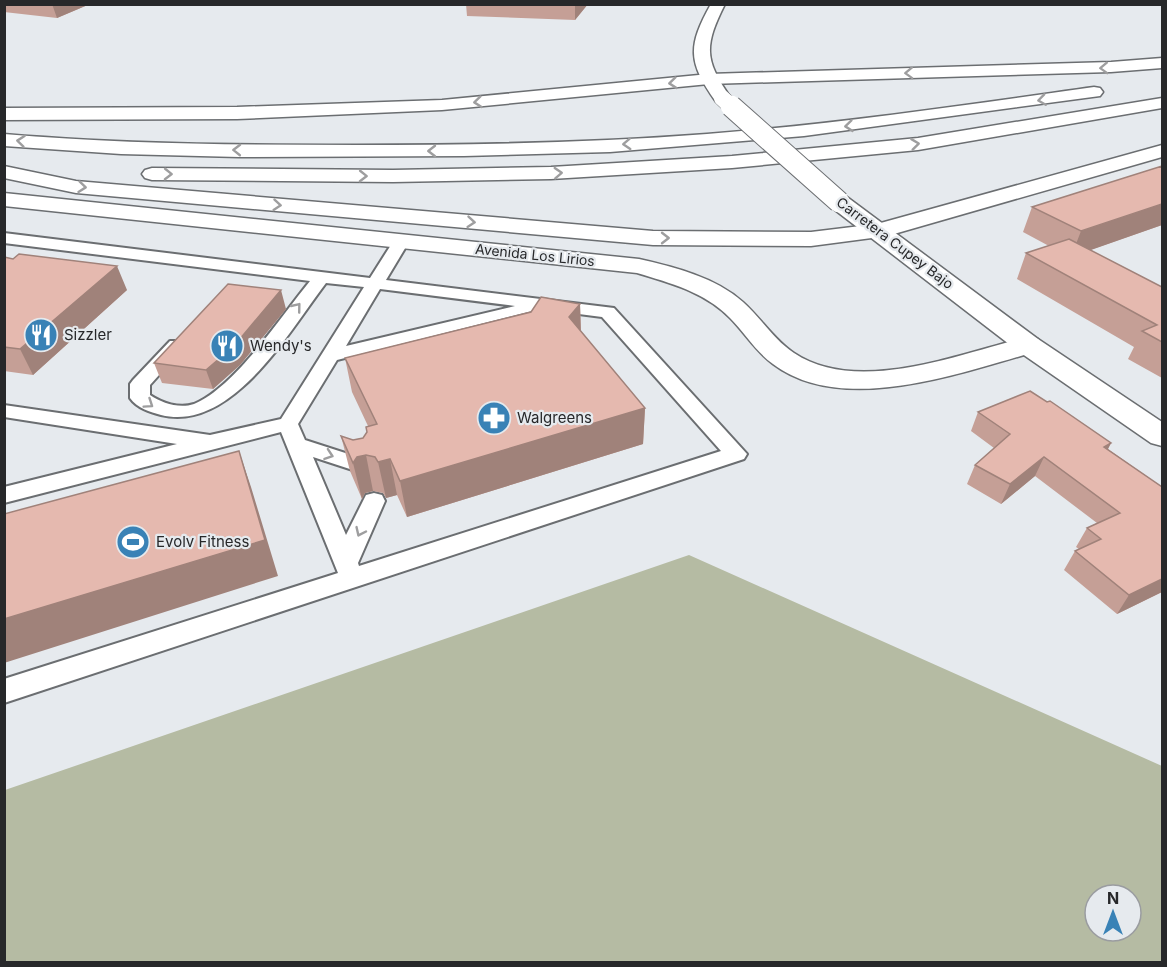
<svg xmlns="http://www.w3.org/2000/svg" width="1167" height="967" font-family="Inter,sans-serif">
  <rect width="100%" height="100%" fill="#e6eaee"/>
  <path fill="#b5bba3" fill-rule="evenodd" d="M689 555 1162 766V962H5V790ZM1095 895H1131V931H1095Z"/>
  <g fill="none" stroke-linecap="round" stroke-linejoin="round">
    <defs>
      <path id="service" d="M4 233 370 278 396 237H408L410 240 386 280 614 308 747 454 744 459 4 703V679L338 573 281 432 4 503V487L177 444 4 417V405L210 435 281 419 364 287 326 283C290 330 232 433 161 415 150 412 137 408 130 398V384L133 380 170 341H184L186 345 150 385V395C162 403 179 409 194 404 235 387 282 315 310 281L4 243ZM380 289 515 306 346 346ZM540 309 602 317 721 451 359 566 358 563 385 501 382 495 374 493 366 495 346 535 313 457 362 473 370 471 373 466 370 461 305 440 298 424 337 360Z"/>
      <path id="minor" d="M4 193 639 259C674 267 715 277 743 302 761 318 774 340 794 353 858 396 961 353 1028 337L1038 339 1042 345 1038 351C963 372 843 417 773 364 756 352 745 333 730 318 705 292 670 283 637 273L4 206Z"/>
      <path id="tertiary" d="M711 4H725C704 46 704 60 731 98L722 103 716 102C688 62 687 47 711 4Z
        M839 195 847 197 1038 339 1162 422V446L1151 443 1018 351 831 207 828 202 831 197Z"/>
      <path id="primary" d="M1162 58V68L1111 72 709 84 442 110 237 119 4 120V108L237 107 442 100 709 74 1111 62Z
        M1094 87 1100 88 1103 92 1100 96 804 136 610 152 464 156 239 157 121 154 4 146V134C121 144 238 145 356 145 473 145 590 143 707 134 837 124 965 105 1094 87Z
        M1162 98V108L918 150 732 168 551 179 393 182 152 180 145 178 142 174 145 170 152 168 393 170 551 167 732 156 918 138Z
        M1162 145V157L887 236 811 246 653 245 76 193 4 178V166L76 181 653 231 811 232 877 224Z"/>
    </defs>
    <use href="#service" stroke="#6b6e71" stroke-width="4"/>
    <use href="#minor" stroke="#6b6e71" stroke-width="3"/>
    <use href="#tertiary" stroke="#6b6e71" stroke-width="3"/>
    <use href="#primary" stroke="#6b6e71" stroke-width="3"/>
    <use href="#service" fill="#fff" fill-rule="evenodd"/>
    <use href="#minor" fill="#fff" fill-rule="evenodd"/>
    <use href="#tertiary" fill="#fff" fill-rule="evenodd"/>
    <use href="#primary" fill="#fff" fill-rule="evenodd"/>
    <defs>
      <path id="tertiary-bridge-far1" d="M722 98 733 108"/>
      <path id="tertiary-bridge" d="M731 106 839 202"/>
    </defs>
    <use href="#tertiary-bridge-far1" stroke="#6b6e71" stroke-width="17" stroke-linecap="butt"/>
    <use href="#tertiary-bridge" stroke="#6b6e71" stroke-width="23" stroke-linecap="butt"/>
    <use href="#tertiary-bridge-far1" stroke="#fff" stroke-width="16"/>
    <use href="#tertiary-bridge" stroke="#fff" stroke-width="21"/>
  </g>
  <path fill="#c59f96" d="M4 4H90L57 18 4 12Z
    M466 4H588L575 20 467 16Z
    M1162 166V225L1090 250 1162 287V378L1128 359 1134 347 1017 279 1026 253 1049 246 1023 232 1032 207Z
    M4 257 127 290 33 375 4 371Z
    M580 304 581 331 645 408 643 444 407 517 397 495 386 498 383 493 373 491 365 493 362 499 350 471 341 436 353 440 363 438 367 432 366 427 368 426 352 392 345 358Z
    M286 309 240 365 213 389 162 383 154 363Z
    M978 412 1111 443 1108 449 1162 487V592L1117 614 1064 570 1075 551 1079 549 1076 547 1087 528 1097 523 1035 476 1001 504 967 484 975 465 994 448 971 431Z"/>
  <path fill="#a0827a" d="M52 4H90L57 18Z
    M575 4H588L575 20Z
    M1162 204V225L1071 257 1081 231Z
    M117 266 127 290 33 375 20 349Z
    M281 290 286 309 240 365 213 389 206 370Z
    M580 304 581 338 569 317Z
    M645 408 643 444 407 517 400 481Z
    M1111 443 1101 462 1104 447Z
    M239 451 251 487 278 576 4 663V619Z
    M366 455 373 491 365 493 362 499 353 463 357 457Z
    M1044 457 1035 476 1001 504 1010 484Z
    M390 459 397 495 386 498 378 462Z
    M1162 579V592L1117 614 1129 595Z"/>
  <path fill="#e5b9af" stroke="#a0827a" stroke-width="1.5" d="M1162 166V204L1081 231 1032 207Z
    M1069 239 1162 287V342L1142 331 1157 325 1026 253Z
    M19 254 117 266 20 349 4 347V257L13 259Z
    M228 284 281 290 234 346 206 370 154 363Z
    M541 297 580 304 569 317 645 408 400 481 390 459 378 462 375 457 366 455 357 457 353 463 341 436 353 440 363 438 367 432 366 427 377 424 345 358 531 312Z
    M1030 391 1047 402 1050 401 1111 443 1104 447 1162 487V579L1129 595 1075 551 1101 539 1087 528 1120 513 1044 457 1010 484 975 465 1010 434 978 412Z
    M239 451 265 540 4 619V514Z"/>
  <defs><path id="oneway-chevron" d="M-2-3.5L2.5 0L-2 3.5" fill="none" stroke-width="1.6" stroke-linecap="round" stroke-linejoin="round" transform="scale(1.5)"/></defs>
  <g stroke="#9e9e9f">
    <use href="#oneway-chevron" transform="translate(1104 68) rotate(178)"/>
    <use href="#oneway-chevron" transform="translate(909 73) rotate(178)"/>
    <use href="#oneway-chevron" transform="translate(673 83) rotate(174)"/>
    <use href="#oneway-chevron" transform="translate(1042 100) rotate(172)"/>
    <use href="#oneway-chevron" transform="translate(478 102) rotate(174)"/>
    <use href="#oneway-chevron" transform="translate(849 126) rotate(174)"/>
    <use href="#oneway-chevron" transform="translate(21 141) rotate(-174)"/>
    <use href="#oneway-chevron" transform="translate(627 144) rotate(177)"/>
    <use href="#oneway-chevron" transform="translate(915 144) rotate(-7)"/>
    <use href="#oneway-chevron" transform="translate(237 150) rotate(-179)"/>
    <use href="#oneway-chevron" transform="translate(432 151) rotate(-180)"/>
    <use href="#oneway-chevron" transform="translate(558 173) rotate(-3)"/>
    <use href="#oneway-chevron" transform="translate(168 174) rotate(1)"/>
    <use href="#oneway-chevron" transform="translate(363 176) rotate(1)"/>
    <use href="#oneway-chevron" transform="translate(82 187) rotate(6)"/>
    <use href="#oneway-chevron" transform="translate(277 205) rotate(5)"/>
    <use href="#oneway-chevron" transform="translate(471 222) rotate(5)"/>
    <use href="#oneway-chevron" transform="translate(665 238)"/>
    <use href="#oneway-chevron" transform="translate(297 307) rotate(-51)"/>
    <use href="#oneway-chevron" transform="translate(149 404) rotate(34)"/>
    <use href="#oneway-chevron" transform="translate(329 455) rotate(19)"/>
    <use href="#oneway-chevron" transform="translate(360 532) rotate(115)"/>
  </g>
  <defs>
    <symbol id="restaurant-disc" viewBox="-11 -11 22 22"><circle r="9.5" fill="#3982b6" stroke="#e6eaee"/><path d="M-5-6h1v4h1v-4h1v4h1v-4h1v5L-1.5 .5V6h-2V.5L-5-1ZM5-6V6H3V1.5H1.5Q1.5-4 5-6Z" fill="#fff"/></symbol>
    <symbol id="pharmacy-disc" viewBox="-11 -11 22 22"><circle r="9.5" fill="#3982b6" stroke="#e6eaee"/><path d="M-2-6h4v4h4v4h-4v4h-4v-4h-4v-4h4Z" fill="#fff"/></symbol>
    <symbol id="stadium-disc" viewBox="-11 -11 22 22"><circle r="9.5" fill="#3982b6" stroke="#e6eaee"/><path d="M0-5a6.5 5 0 1 0 0 10a6.5 5 0 1 0 0-10ZM-3.5-1.8h7v3.6h-7Z" fill="#fff"/></symbol>
  </defs>
  <g fill-rule="evenodd">
    <use href="#restaurant-disc" x="22" y="316" width="38" height="38"/>
    <use href="#restaurant-disc" x="208" y="327" width="38" height="38"/>
    <use href="#pharmacy-disc" x="475" y="399" width="38" height="38"/>
    <use href="#stadium-disc" x="114" y="523" width="38" height="38"/>
  </g>
  <g text-anchor="middle" stroke-width="4.5" stroke-linejoin="round" paint-order="stroke">
    <g font-size="14" fill="#27282a" stroke="#e6eaee">
      <text transform="translate(895 243) rotate(37)" y="5">Carretera Cupey Bajo</text>
      <text transform="translate(535 255) rotate(6)" y="5">Avenida Los Lirios</text>
    </g>
    <g font-size="15" fill="#27282a" stroke="#e6eaee" text-anchor="start">
      <text x="64" y="340">Sizzler</text>
      <text x="250" y="351">Wendy's</text>
      <text x="517" y="423">Walgreens</text>
      <text x="156" y="547">Evolv Fitness</text>
    </g>
  </g>
  <rect width="1167" height="967" fill="none" stroke="#27282a" stroke-width="12"/>
  <g transform="translate(1113 913)"><circle r="28" fill="#e6eaee" stroke="#9a9ca0" stroke-width="1.5"/>
  <path d="M0-4.5L10 22L0 15L-10 22Z" fill="#3982b6"/>
  <text y="-9" font-size="16" font-weight="bold" text-anchor="middle" fill="#27282a">N</text>
  </g>
</svg>
